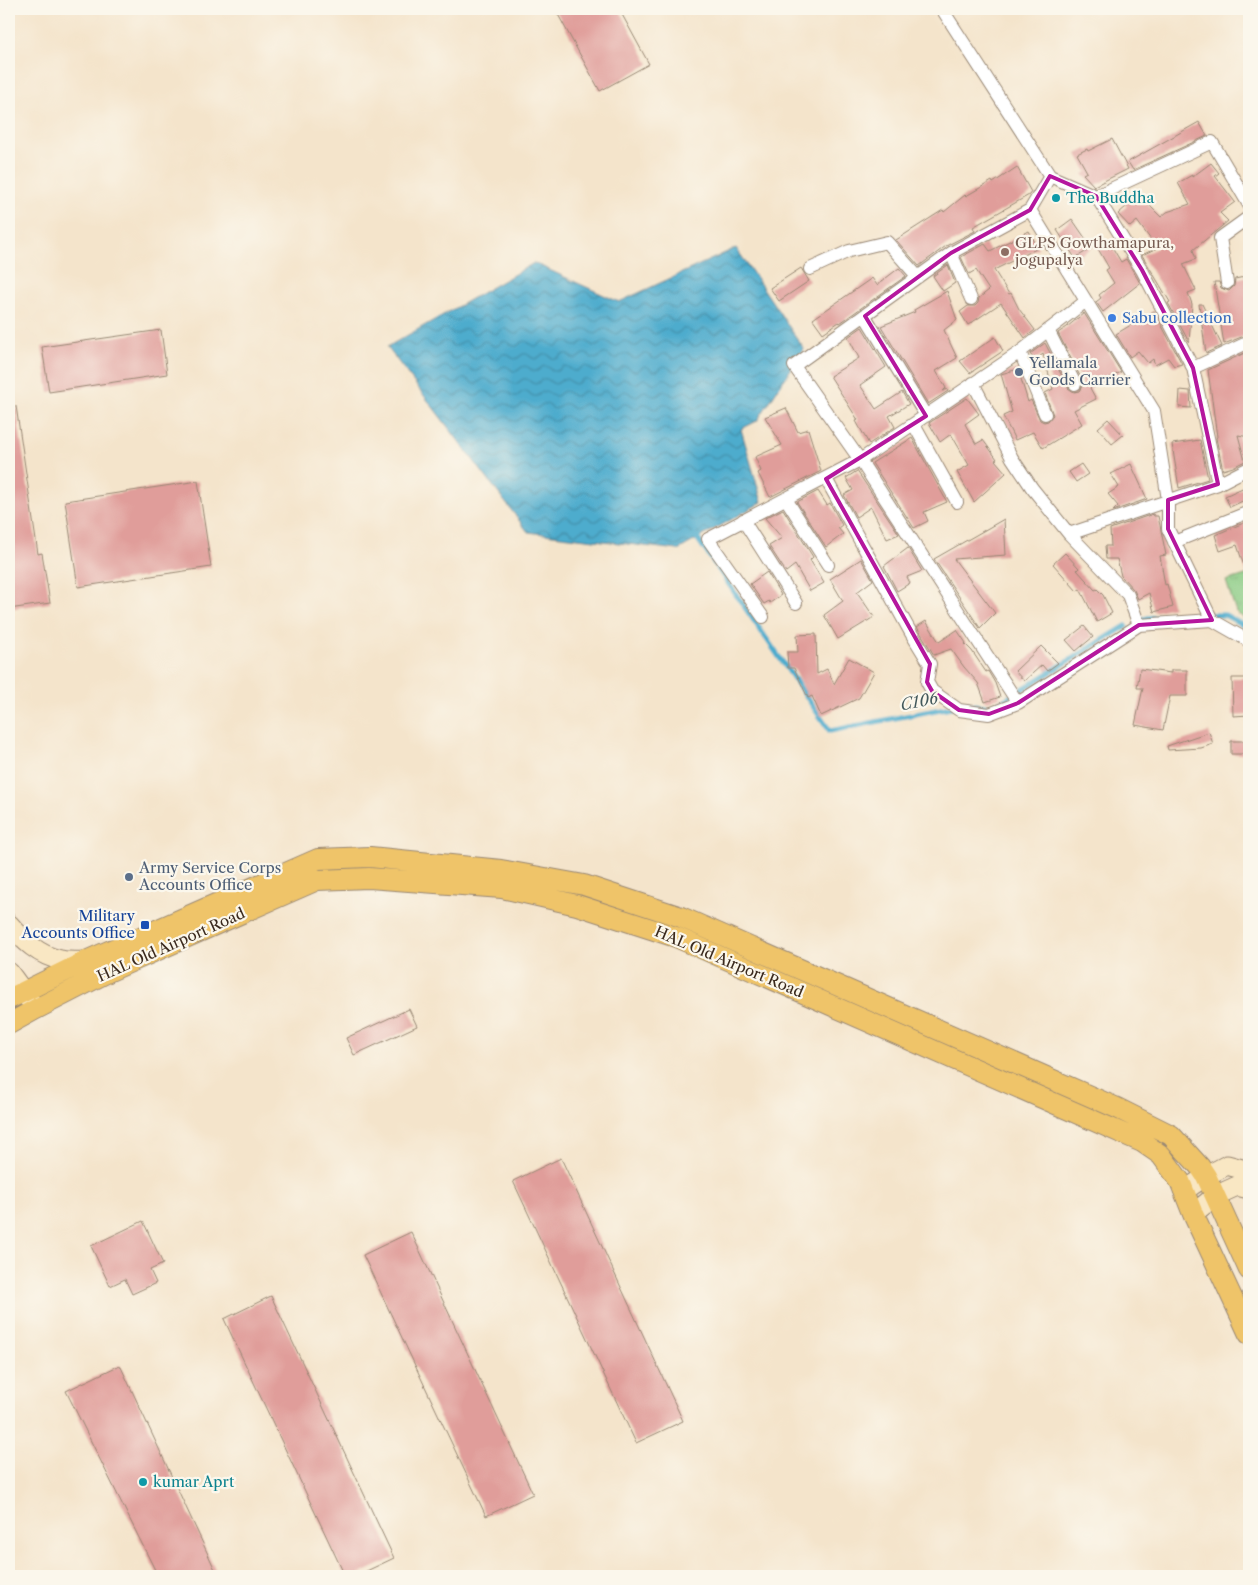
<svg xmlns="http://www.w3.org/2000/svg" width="1258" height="1585" font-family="'Libre Caslon Text',serif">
  <defs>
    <pattern id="park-tufts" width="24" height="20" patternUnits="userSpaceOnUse" patternTransform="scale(1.25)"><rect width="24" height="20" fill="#89cb83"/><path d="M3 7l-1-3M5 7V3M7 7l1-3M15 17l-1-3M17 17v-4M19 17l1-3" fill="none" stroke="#77ae71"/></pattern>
    <pattern id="water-waves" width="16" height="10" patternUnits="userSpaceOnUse" patternTransform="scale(1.25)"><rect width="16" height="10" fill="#4eaccd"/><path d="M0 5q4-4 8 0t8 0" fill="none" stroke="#428ca6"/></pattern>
  </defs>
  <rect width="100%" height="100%" fill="#fbf7ec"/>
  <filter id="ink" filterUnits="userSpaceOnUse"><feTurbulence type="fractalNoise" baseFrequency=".02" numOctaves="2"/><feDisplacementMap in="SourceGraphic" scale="10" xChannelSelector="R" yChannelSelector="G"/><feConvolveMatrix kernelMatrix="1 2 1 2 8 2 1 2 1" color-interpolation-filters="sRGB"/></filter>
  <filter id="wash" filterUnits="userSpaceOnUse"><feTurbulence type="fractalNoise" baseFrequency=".0096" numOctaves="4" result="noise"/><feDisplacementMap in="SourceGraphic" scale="20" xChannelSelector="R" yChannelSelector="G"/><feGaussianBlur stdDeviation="1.12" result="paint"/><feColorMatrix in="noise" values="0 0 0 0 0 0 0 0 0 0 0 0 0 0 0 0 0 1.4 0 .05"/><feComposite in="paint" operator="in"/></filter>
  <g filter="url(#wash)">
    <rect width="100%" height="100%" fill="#f4e4cb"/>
    <path fill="url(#park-tufts)" stroke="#627a50" d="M1249 574V622L1236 612 1226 581Z"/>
    <path fill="url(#water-waves)" stroke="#446b76" d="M736 248 804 349 757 421 741 429 762 502 678 550 528 532 387 347 534 263 619 302Z"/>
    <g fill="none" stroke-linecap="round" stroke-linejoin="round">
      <path stroke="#4eaccd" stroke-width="5" d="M695 535 830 731 966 704 993 707 1126 626
        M1211 615H1225L1249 628
        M1141 620 1148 618 1162 617"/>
    </g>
    <g id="blocks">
      <path fill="#e09d9a" d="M555 9H619L649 64 600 91Z
        M1199 122 1207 136 1133 170 1128 162Z
        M1112 139 1128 169 1094 186 1083 174 1087 172 1077 154 1087 149 1088 151Z
        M1211 163 1219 173 1215 176 1235 202 1220 213 1228 221 1193 250 1196 259 1183 264 1196 290 1188 293 1192 304 1189 342 1168 303 1170 302 1142 255 1157 248 1137 221 1130 227 1118 214 1127 206 1123 203 1135 191 1161 217 1167 212 1190 204 1178 183 1192 175V177Z
        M1017 167 1031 192 1029 195 973 227 975 231 946 246 919 266 896 240 943 210 944 212 965 195 966 196 992 181 993 183Z
        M1072 219 1092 248 1075 258 1057 230Z
        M1029 231 1038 248 994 270 1009 294 1011 293 1019 309 1035 330 1025 338 1001 303 968 325 960 312 968 306H975L978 303 979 298 989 290 976 270 969 274 961 257 985 244 990 251Z
        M1108 240 1121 262 1126 259 1140 283 1103 312 1096 302 1101 298 1099 295 1114 283 1106 270 1109 268 1097 247Z
        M948 265 955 283 943 291 933 276Z
        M801 268 809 281 779 301 770 288Z
        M899 268 906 276 840 323 839 322 823 333 813 319 872 278 877 285Z
        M1249 276V334L1224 344 1214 282H1219L1221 288 1229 291 1234 286 1235 279Z
        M947 291 957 320 944 330 957 358 936 371 946 388 943 391 947 389 948 391 928 404 881 326 915 312 914 310Z
        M1199 304H1202L1222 346 1206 353Z
        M1154 311 1182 364 1174 366 1168 358 1155 365 1153 359 1148 363 1138 351 1130 357 1116 334Z
        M1084 313 1121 372 1090 388 1096 399 1074 410 1082 424 1043 448 1033 432 1015 440 1003 416 1012 412 1001 374 1018 369 1028 402 1031 400 1040 420 1044 422 1048 421 1053 415 1045 393 1053 389 1043 354 1035 360 1030 354 1045 343 1068 388 1074 392 1079 391 1083 385 1082 380 1058 333 1067 327Z
        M862 327 886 367 860 385 876 409 902 392 909 404 889 416 895 427 869 444 856 421 858 420 830 376 859 358 848 337Z
        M161 330 167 374 49 392 42 347Z
        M995 337 1003 351 970 373 960 361Z
        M1249 351V437L1238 435 1245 461 1233 467 1223 470 1216 438 1217 437 1208 370Z
        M1180 390 1190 391 1191 408 1179 407Z
        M967 398 979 414 965 424 976 444 983 440 997 459 995 460 1006 473 974 502 957 472 969 465 951 434 940 442 929 423Z
        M16 406 38 554 42 553 50 603 9 609V407Z
        M786 408 798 432 808 429 821 471 770 497 758 473 761 471 755 457 782 445 765 417Z
        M1108 419 1123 435 1112 444 1098 428Z
        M912 438 947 502 924 512 928 521 914 528 872 463Z
        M1200 440 1208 479 1179 488 1172 444Z
        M1081 464 1088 474 1076 482 1069 472Z
        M1131 464 1147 499 1113 511 1118 506 1108 494 1119 487 1111 474Z
        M857 471 899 534 887 539 871 507 856 517 844 495 853 490 846 478Z
        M198 481 211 567 78 587 65 501Z
        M1249 485V498L1230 507 1225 496Z
        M818 491 827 505 830 503 842 525 838 528 843 534 826 547 797 502Z
        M783 509 813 557 810 560 824 583 810 591 795 565 786 572 769 546 782 538 765 518Z
        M1153 514 1154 516H1158L1166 555 1160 556 1165 585 1167 584 1173 607 1154 612 1149 593 1138 599 1134 590 1121 576 1117 559H1106L1105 546H1111L1110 529Z
        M1004 519 1006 555 954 559 995 613 980 628 934 559Z
        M1246 522 1249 531V575H1247L1237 545 1220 551 1215 535Z
        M908 548 922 571 907 577 910 583 897 591 884 566Z
        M1065 553 1079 568 1077 570 1095 590 1097 589 1103 595 1112 613 1097 622 1080 589 1077 591 1053 564Z
        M861 559 873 580 857 592 874 617 838 639 824 615 843 601 830 579Z
        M767 572 781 595 770 603 769 601 764 604 750 584Z
        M926 621 939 642 957 630 966 643 965 644 972 651 986 672 988 671 995 683 1000 697 985 702 978 683 964 667 951 649 934 655 917 627Z
        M1084 626 1093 637 1076 651 1066 640Z
        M816 634 817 674 827 669 834 684 849 658 874 672 859 698 821 716 812 696 808 698 794 668H788L787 652H798L797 635Z
        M1041 646 1058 663 1047 671 1042 665 1024 681 1015 671Z
        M1140 669 1171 673V670H1187V696H1170L1163 730 1135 725 1143 688H1137Z
        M1232 678H1249V715L1233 716Z
        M1209 732 1213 744 1201 748 1168 750 1167 746Z
        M1231 741H1249V754H1231Z
        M409 1009 417 1026 354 1055 346 1038Z
        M561 1158 683 1421 636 1443 513 1181Z
        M143 1221 163 1264 150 1270 156 1283 132 1294 125 1279 110 1286 91 1246Z
        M411 1232 533 1494 486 1516 363 1255Z
        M271 1296 394 1558 356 1576H345L224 1319Z
        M120 1365 218 1576H158L66 1391Z"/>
    </g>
  </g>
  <g filter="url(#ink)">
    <use href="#blocks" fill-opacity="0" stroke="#988774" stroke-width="1"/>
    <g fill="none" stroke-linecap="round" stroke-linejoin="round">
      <defs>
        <path id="street" d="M942 9 1050 176 1096 196 1142 270 1193 368 1218 484
          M1050 176 1030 210 1154 411 1168 500V529L1212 620 1249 641
          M1096 196 1212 142 1249 205
          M1030 210 951 253 794 366 860 460 1018 703 1139 625 1212 620
          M951 253 971 299
          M810 269 849 251 887 242 918 277
          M1227 283 1220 238 1249 217
          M865 316 926 416
          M1048 330 1075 384
          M1020 352 1045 414
          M1193 368 1249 342
          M973 383 1012 458 1032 488 1069 534 1128 595 1139 625
          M914 425 957 502
          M826 479 911 633 930 664 927 682 932 691 959 710 989 714 1018 703
          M786 499 828 565
          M743 520 796 603
          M1069 534 1218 484 1249 468
          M1174 542 1249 512
          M763 617 708 539 860 460 1020 352 1086 301"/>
        <path id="secondary" d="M9 924C23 940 39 956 61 960 69 962 78 961 86 961
          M9 972 36 1009
          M1184 1191 1206 1176 1227 1165 1249 1171
          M1193 1214 1215 1196 1237 1186 1249 1189"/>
        <path id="primary" d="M9 999 86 961 318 859 370 857 501 870 584 885 681 917 1117 1108 1171 1135 1200 1167 1206 1176 1249 1270
          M9 1024 36 1009 110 971 317 880 369 878 502 888 577 905 676 937 1142 1142 1161 1155 1180 1181 1193 1214 1249 1334"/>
      </defs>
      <use href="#street" stroke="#988774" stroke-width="14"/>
      <use href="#secondary" stroke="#988774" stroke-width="21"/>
      <use href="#primary" stroke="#988774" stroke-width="22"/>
      <use href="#street" stroke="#fff" stroke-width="12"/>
      <use href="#secondary" stroke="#f9e7c3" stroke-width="19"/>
      <use href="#primary" stroke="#efc469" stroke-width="20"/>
    </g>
  </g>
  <path fill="none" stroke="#b5179e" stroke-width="4" stroke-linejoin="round" d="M1050 176 1096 196 1142 270 1193 368 1218 484 1168 500V529L1212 620 1139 625 1018 703 989 714 959 710 932 691 927 682 930 664 826 479 926 416 865 316 951 253 1030 210Z"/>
  <g fill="#0f9aa8" stroke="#fbf7ec" stroke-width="2">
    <circle cx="1056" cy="198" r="5"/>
    <circle cx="143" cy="1482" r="5"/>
  </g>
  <circle fill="#8d6e63" stroke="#fbf7ec" stroke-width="2" cx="1005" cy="252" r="5"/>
  <circle fill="#3f7fe0" stroke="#fbf7ec" stroke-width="2" cx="1112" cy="318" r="5"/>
  <g fill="#5c6f8a" stroke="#fbf7ec" stroke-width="2">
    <circle cx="1019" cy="372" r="5"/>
    <circle cx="129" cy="877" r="5"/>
  </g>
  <rect fill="#1a4fb4" stroke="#fbf7ec" stroke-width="2" x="140" y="920" width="10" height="10" rx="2.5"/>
  <g text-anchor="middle" stroke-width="4.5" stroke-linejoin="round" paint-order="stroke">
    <g font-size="15" fill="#0d838f" stroke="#fbf7ec" text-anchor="start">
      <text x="1066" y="203">The Buddha</text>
      <text x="153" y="1487">kumar Aprt</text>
    </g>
    <g font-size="15" fill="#785e54" stroke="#fbf7ec" text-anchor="start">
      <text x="1015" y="248">GLPS Gowthamapura,<tspan x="1015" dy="17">jogupalya</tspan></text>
    </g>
    <g font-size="15" fill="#366cbe" stroke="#fbf7ec" text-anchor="start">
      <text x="1122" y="323">Sabu collection</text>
    </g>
    <g font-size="15" fill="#4e5e75" stroke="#fbf7ec" text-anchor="start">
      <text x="1029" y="368">Yellamala<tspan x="1029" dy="17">Goods Carrier</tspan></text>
      <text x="139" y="873">Army Service Corps<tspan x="139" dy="17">Accounts Office</tspan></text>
    </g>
    <g font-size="15" fill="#164399" stroke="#fbf7ec" text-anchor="end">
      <text x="135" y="921">Military<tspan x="135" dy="17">Accounts Office</tspan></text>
    </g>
    <g font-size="15" fill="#3b2a1e" stroke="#fbf7ec">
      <text transform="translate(171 945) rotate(-24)" y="5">HAL Old Airport Road</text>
      <text transform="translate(729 962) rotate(23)" y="5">HAL Old Airport Road</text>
    </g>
    <g font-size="16" font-style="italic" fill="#42585b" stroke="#fbf7ec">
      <text transform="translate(919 701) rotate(-11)" y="6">C106</text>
    </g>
  </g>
  <rect width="1258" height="1585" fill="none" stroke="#fbf7ec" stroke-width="30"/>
</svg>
